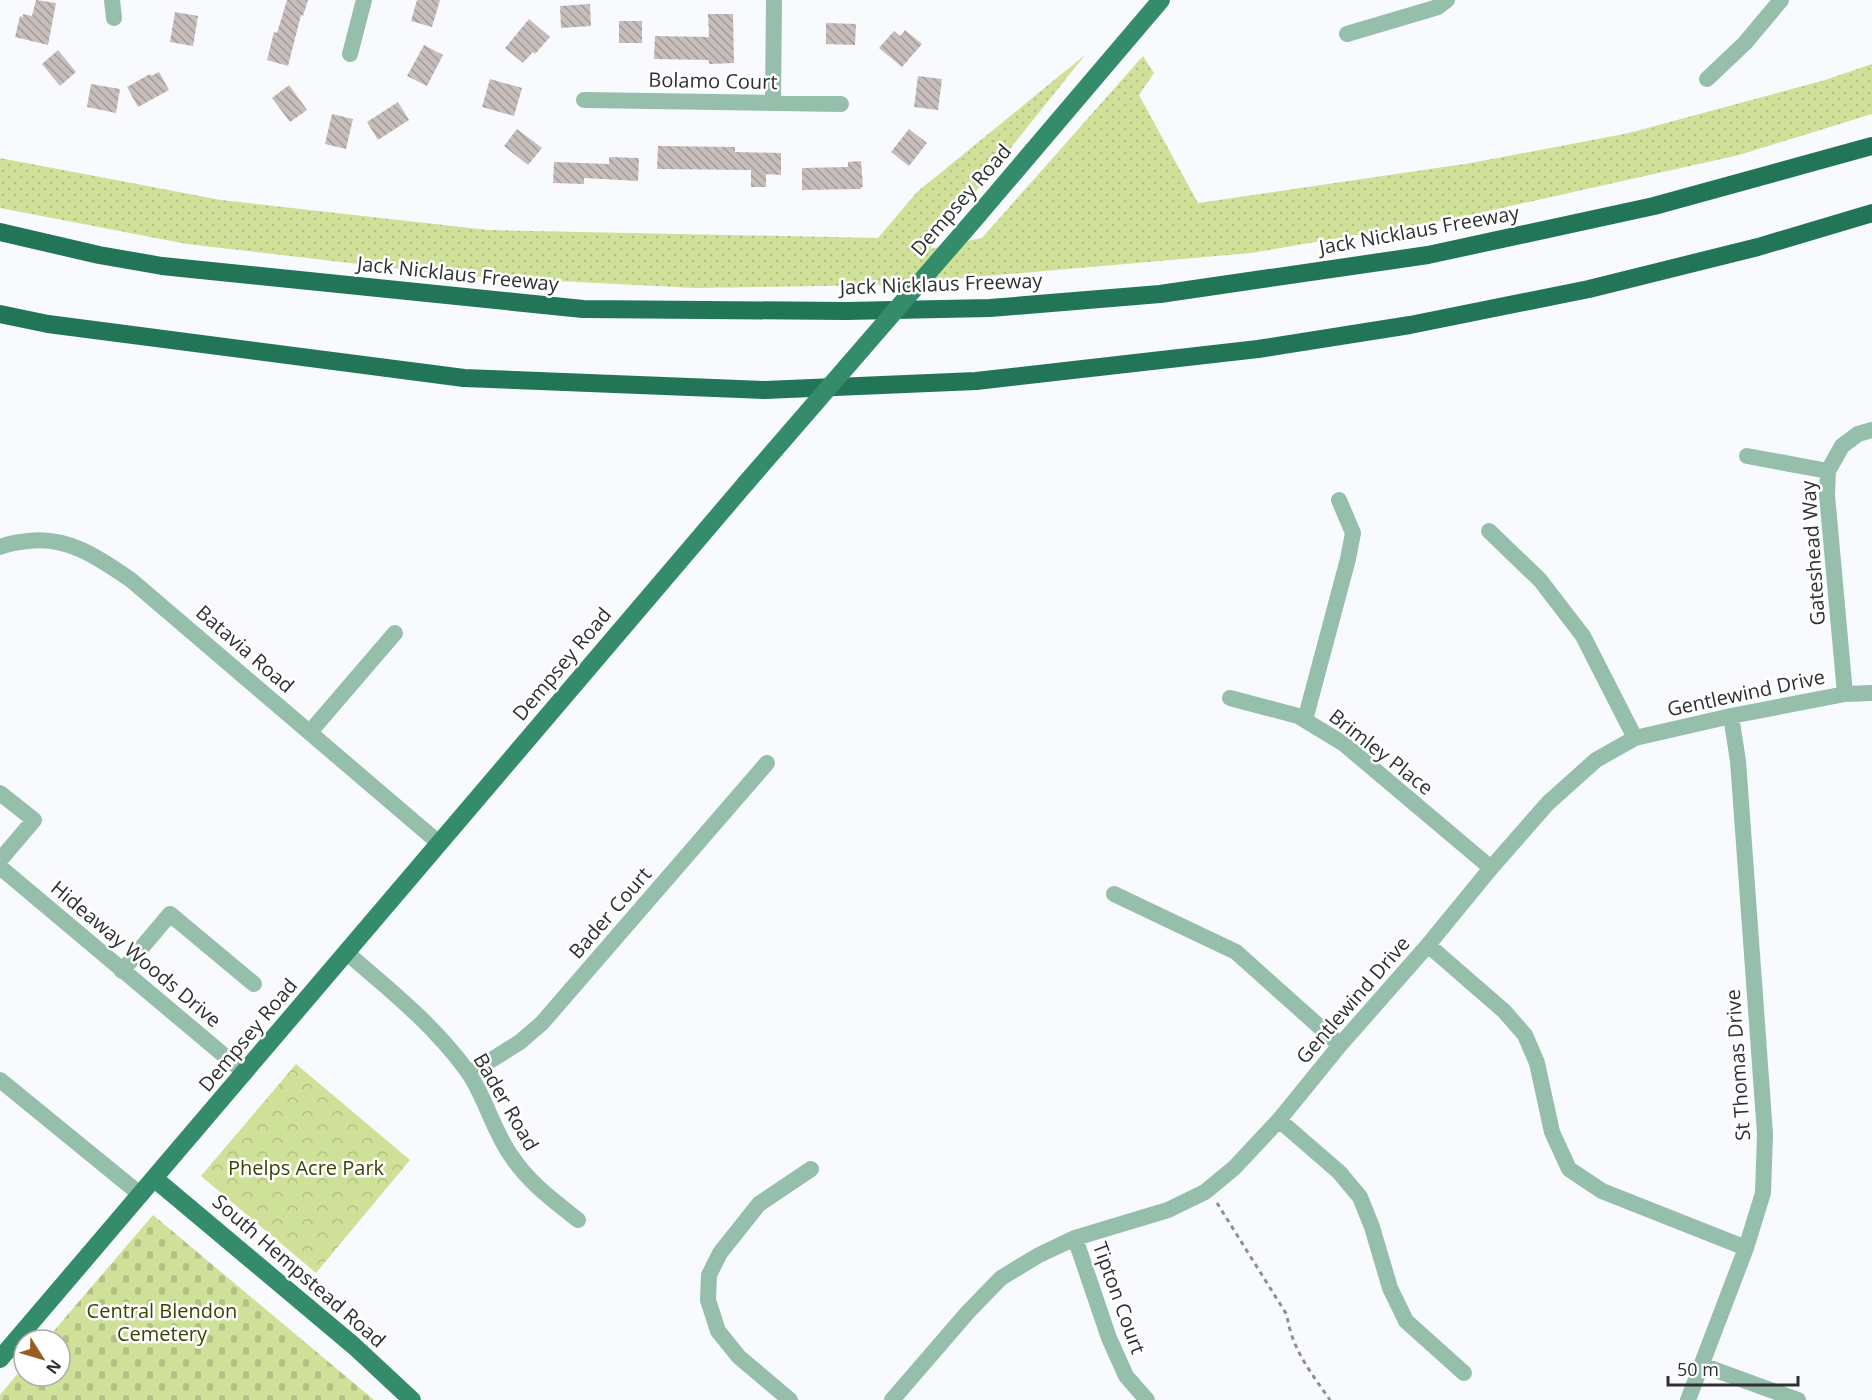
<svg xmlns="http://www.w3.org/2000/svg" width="1872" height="1400" font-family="'Open Sans',sans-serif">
  <defs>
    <pattern id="grass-dots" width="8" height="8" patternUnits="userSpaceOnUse" patternTransform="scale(1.5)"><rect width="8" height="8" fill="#cfe198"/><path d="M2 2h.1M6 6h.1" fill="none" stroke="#b2c183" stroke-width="1.8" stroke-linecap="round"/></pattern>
    <pattern id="cemetery-stones" width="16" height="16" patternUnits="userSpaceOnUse" patternTransform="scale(1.5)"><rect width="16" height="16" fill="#cfe198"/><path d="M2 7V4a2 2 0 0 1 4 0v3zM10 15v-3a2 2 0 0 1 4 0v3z" fill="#b2c183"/></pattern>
    <pattern id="park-crowns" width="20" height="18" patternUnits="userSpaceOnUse" patternTransform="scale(1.5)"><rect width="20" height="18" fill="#cfe198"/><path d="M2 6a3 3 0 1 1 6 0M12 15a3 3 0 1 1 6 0" fill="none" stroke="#b2c183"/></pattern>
    <pattern id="building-back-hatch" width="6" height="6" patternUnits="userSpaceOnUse" patternTransform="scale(1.5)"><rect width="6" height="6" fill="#c7bebb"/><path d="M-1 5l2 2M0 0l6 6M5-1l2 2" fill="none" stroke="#a29b99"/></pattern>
  </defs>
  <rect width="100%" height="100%" fill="#f8fafe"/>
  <path fill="url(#grass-dots)" d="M1085 55 930 249 982 238 1143 56 1154 73 1139 95 1198 203 1471 163 1629 133 1825 80 1872 64V114L1739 155 1457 218 1251 253 883 285 695 288 461 276 187 244 0 208V158L221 200 488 230 878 238 917 192Z"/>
  <path fill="url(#cemetery-stones)" d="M153 1215 374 1400H0V1395L24 1366V1376H60V1340H46Z"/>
  <path fill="url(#park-crowns)" d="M296 1064 410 1160 316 1273 201 1176Z"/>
  <path fill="url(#building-back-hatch)" d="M36 0 56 3 48 45 15 37 20 16 23 17V14L32 16Z
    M287 0H308L303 16 301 15 288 66 267 60 274 32 277 33Z
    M417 0H440L432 27 411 21Z
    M590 4 591 26 561 28 560 6Z
    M175 12 198 16 193 46 170 42Z
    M708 14H733L734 63 709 64V60L654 59 655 36 709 37Z
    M529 19 550 37 535 54 533 52 523 63 505 48Z
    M619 21H642V43H619Z
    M826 23 856 24 855 45 826 44Z
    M905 30 922 44 902 67 879 48 894 31 900 36Z
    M424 45 443 55 427 86 407 76Z
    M58 50 76 72 60 86 42 64Z
    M159 72 169 90 138 107 127 87 150 74 151 76Z
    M918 76 942 79 938 110 914 107Z
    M490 79 522 88 514 116 482 107Z
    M91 84 120 89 116 113 87 107Z
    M289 85 307 110 290 122 272 98Z
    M398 102 409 120 378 140 367 122Z
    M332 114 353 119 346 149 325 144Z
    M517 129 542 148 528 165 504 146Z
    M909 129 927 143 909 166 891 152Z
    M658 146 735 147V152L781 153V175L766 174V187H751V170L657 169Z
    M609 157 639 158 638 181 584 178V184L553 183 554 162 609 164Z
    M861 161 863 187H861V189L802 190V168L848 167V162Z"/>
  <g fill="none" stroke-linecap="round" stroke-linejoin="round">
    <path stroke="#8e8f93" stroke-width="3" stroke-dasharray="4.5 4.5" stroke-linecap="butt" d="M1217 1203 1287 1315C1291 1348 1312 1374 1330 1400"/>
    <path stroke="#96bfab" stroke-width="16" d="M112 0 114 18
      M1347 34 1438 7 1447 0
      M350 54 364 0
      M1707 79 1745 43 1781 0
      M584 100 841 104
      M773 103 774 0
      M1747 456 1828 471
      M1489 531 1540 580 1583 636 1635 738
      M0 547C9 543 18 542 28 541 68 536 99 558 131 580L439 843
      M1845 694 1827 495 1828 471 1842 446 1858 434 1872 430
      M1230 698 1298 716 1344 744 1491 868
      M1305 720 1348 559 1353 533 1339 500
      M310 732 395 633
      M0 793 34 820 0 860
      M0 867 245 1073
      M1114 894 1236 952 1340 1045
      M1428 945 1504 1011 1525 1035 1537 1063 1552 1132 1569 1169 1602 1191 1746 1248
      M347 953C390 990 434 1025 468 1072 486 1098 493 1131 512 1157 529 1183 554 1201 578 1220
      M122 971 170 914 254 984
      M469 1074 520 1042 542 1023 767 763
      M0 1080 141 1195
      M1279 1120 1339 1172 1360 1197 1372 1227 1390 1288 1406 1321 1464 1373
      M1075 1238 1109 1338 1126 1376 1147 1400
      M1702 1365 1798 1400
      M790 1400 739 1357 718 1331 708 1300 709 1275 720 1253 759 1204 811 1169
      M892 1400 968 1312 1001 1278 1039 1255 1075 1238 1168 1210 1205 1192 1234 1168 1279 1120 1340 1045 1428 945 1491 868 1548 803 1596 760 1635 738 1731 716 1845 694 1872 693
      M1688 1400 1746 1248 1763 1193 1765 1134 1738 761 1731 716"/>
    <path stroke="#358c6a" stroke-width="18" d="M979 214 1161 0
      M155 1179 354 1346 412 1400
      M0 1359 746 483"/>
    <path stroke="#227557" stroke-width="18" d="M0 232 99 255 162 266 583 309 846 311 990 308 1160 294 1428 255 1654 206 1872 146
      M0 314 48 324 464 378 765 390 976 381 1258 349 1410 325 1589 289 1758 247 1872 213"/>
    <path stroke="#358c6a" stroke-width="18" d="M746 483 979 214"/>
  </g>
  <g text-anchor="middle" stroke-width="5" stroke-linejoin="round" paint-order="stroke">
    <g font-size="20" fill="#2f3033" stroke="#fff">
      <text transform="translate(713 81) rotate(1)" y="7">Bolamo Court</text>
      <text transform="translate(961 200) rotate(-49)" y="7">Dempsey Road</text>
      <text transform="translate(1419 230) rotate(-10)" y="7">Jack Nicklaus Freeway</text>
      <text transform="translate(458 274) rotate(6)" y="7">Jack Nicklaus Freeway</text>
      <text transform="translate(941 284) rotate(-2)" y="7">Jack Nicklaus Freeway</text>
      <text transform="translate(1813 553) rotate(-94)" y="7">Gateshead Way</text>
      <text transform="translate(245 649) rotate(41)" y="7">Batavia Road</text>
      <text transform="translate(562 664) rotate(-50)" y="7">Dempsey Road</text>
      <text transform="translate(1746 693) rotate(-12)" y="7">Gentlewind Drive</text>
      <text transform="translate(1381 752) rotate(38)" y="7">Brimley Place</text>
      <text transform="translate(610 913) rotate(-49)" y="7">Bader Court</text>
      <text transform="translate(136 954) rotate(40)" y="7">Hideaway Woods Drive</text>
      <text transform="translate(1353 1000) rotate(-49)" y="7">Gentlewind Drive</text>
      <text transform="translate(248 1035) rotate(-50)" y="7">Dempsey Road</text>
      <text transform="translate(1738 1065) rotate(-94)" y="7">St Thomas Drive</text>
      <text transform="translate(506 1102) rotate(60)" y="7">Bader Road</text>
      <text transform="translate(299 1271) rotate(41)" y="7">South Hempstead Road</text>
      <text transform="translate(1119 1298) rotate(70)" y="7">Tipton Court</text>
    </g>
    <g font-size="20" fill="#384400" stroke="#fff">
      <text x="306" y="1175">Phelps Acre Park</text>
      <text x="162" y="1318">Central Blendon<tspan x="162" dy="23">Cemetery</tspan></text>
    </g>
  </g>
  <g transform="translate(42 1358) rotate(127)"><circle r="28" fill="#ffffff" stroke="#acacad" stroke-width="1.5"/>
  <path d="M0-4.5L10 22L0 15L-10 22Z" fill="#9b5c24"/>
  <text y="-9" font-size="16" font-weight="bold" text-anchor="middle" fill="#2f3033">N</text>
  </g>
  <path d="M1668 1376v9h130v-9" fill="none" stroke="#2f3033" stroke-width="3"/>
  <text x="1677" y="1376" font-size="18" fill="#2f3033" stroke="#ffffff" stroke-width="4.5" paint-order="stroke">50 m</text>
</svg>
